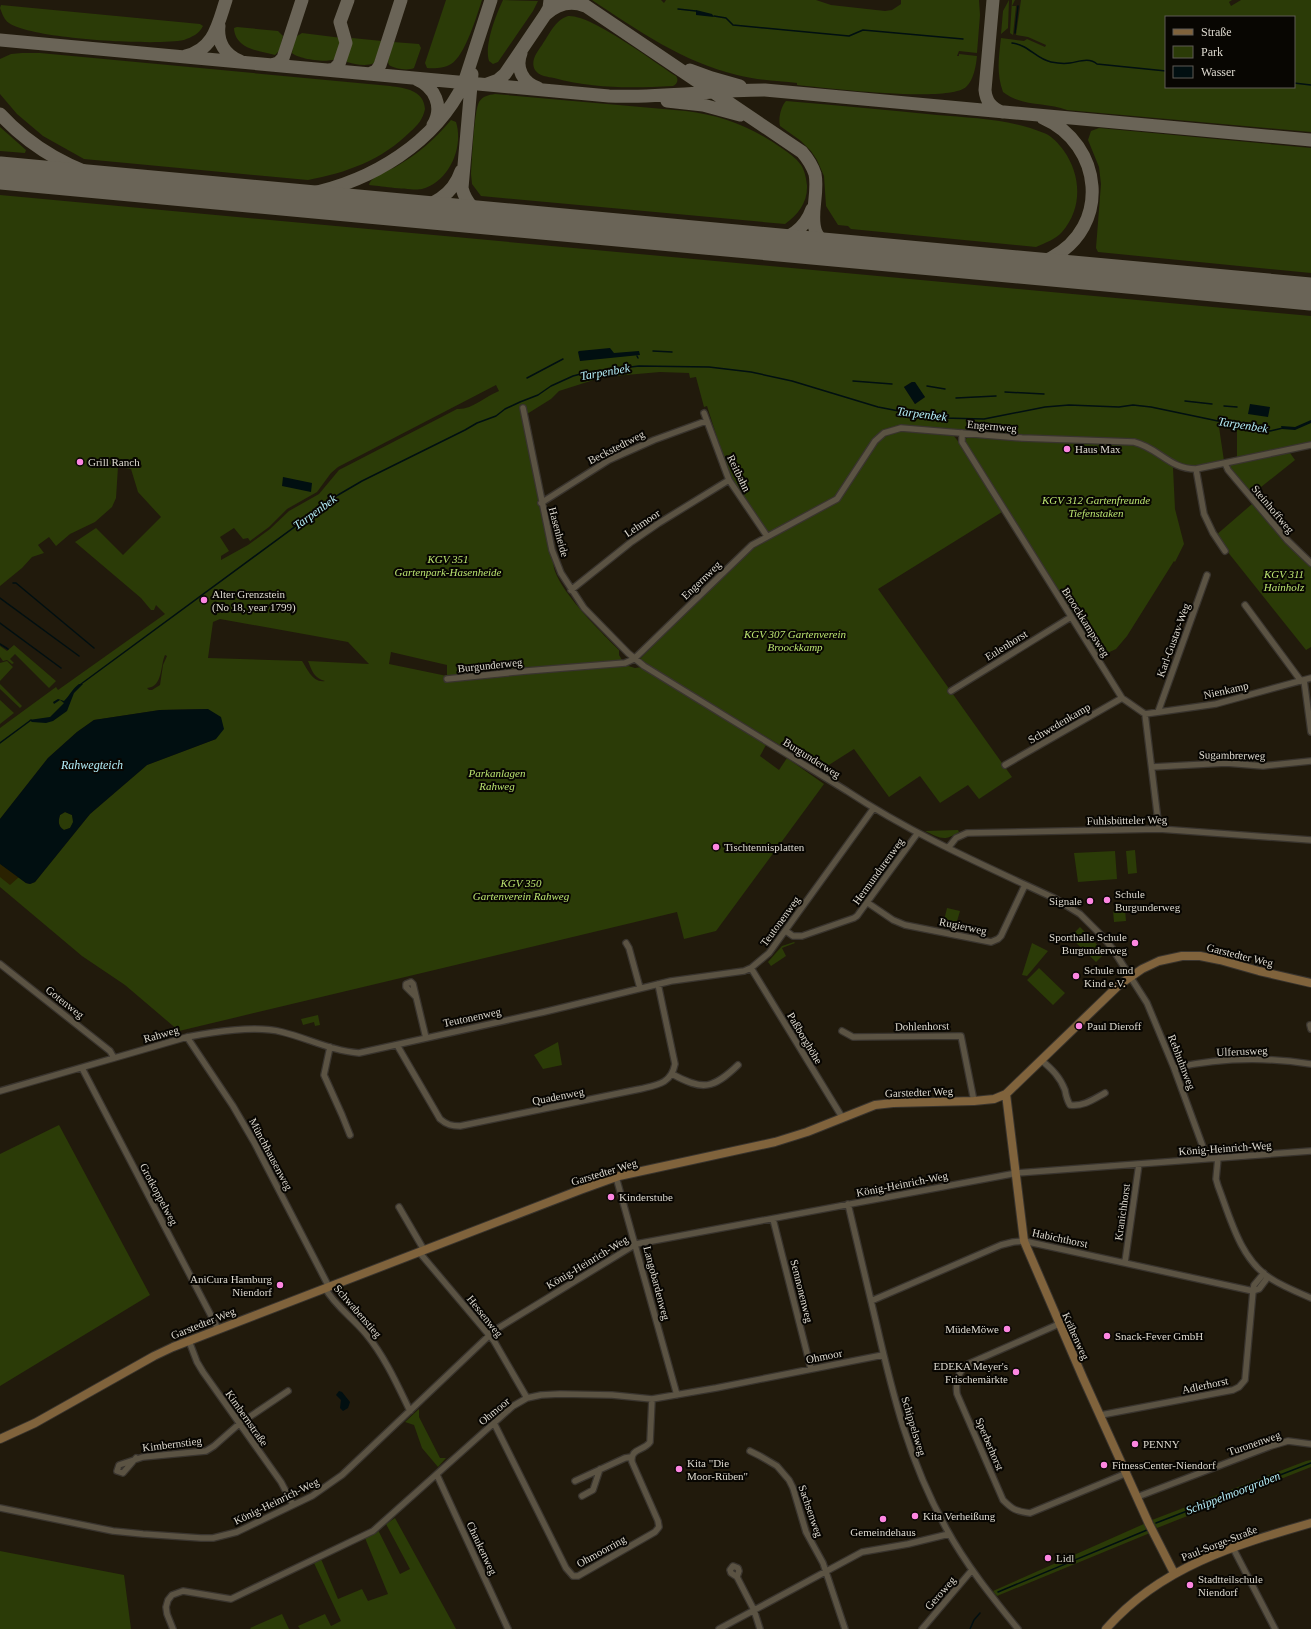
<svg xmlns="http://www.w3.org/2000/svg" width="1311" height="1629" font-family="Georgia,serif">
  <rect width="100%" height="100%" fill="#211a0c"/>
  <path fill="#2b3b07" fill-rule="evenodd" d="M446 0H482C477 15 465 56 451 64 445 68 434 69 427 68L425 63Z
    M503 0 538 1 533 11 498 62 493 64 489 61C484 45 496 15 503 0Z
    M592 0H661L664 3 666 0H816L831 5 885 11 892 10 901 4V0H979L980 15 977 53 959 51 957 56H959V54L977 56C976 65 974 80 966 87 948 103 826 88 797 85V83C777 81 756 80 737 75 683 62 637 30 592 0Z
    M1009 0 1008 28 1001 34 1003 11Z
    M1012 0H1015L1012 6H1016L1013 35 1010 33Z
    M1021 0H1232L1229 2 1231 6 1241 0H1311V132L1067 110C1046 102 1022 107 1003 92 996 73 999 56 1001 38L1024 41 1027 39 1045 47 1046 45 1028 37 1016 35ZM1166 17H1294V87H1166Z
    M1 5 200 24 203 26C199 34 192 37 184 40 156 46 31 39 9 23 4 20 2 13 0 8Z
    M568 16C591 14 654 62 676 76 679 80 677 84 673 86 633 88 594 89 554 78 548 77 539 76 535 70 530 61 537 52 542 45 549 35 555 20 568 16Z
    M237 27 278 31 283 36 279 51 275 55C259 51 235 49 234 28Z
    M302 33 342 38 337 58C330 64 298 59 292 53L294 38Z
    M352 38 382 41 374 63C366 67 354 64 347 62L346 58Z
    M393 42 419 44 421 48 414 68C408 71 395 69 389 65L388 62Z
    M22 53H40L390 86C405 88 424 90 425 109 423 119 418 125 410 132 382 160 346 173 308 180L84 159 43 136 17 114 0 94V59L11 54Z
    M495 94 686 111C721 115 754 128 783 149 789 153 796 158 801 165 805 171 806 178 807 185 808 202 798 215 785 224L481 196 472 184 471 174C472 161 474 111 479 102 483 96 488 95 495 94Z
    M786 101C836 105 887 110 937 115 972 118 1011 119 1044 133 1052 136 1059 144 1064 151 1081 175 1083 208 1062 232 1056 239 1045 243 1036 247L851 229 848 226 838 225 826 206 824 176 817 160 811 151 801 141 780 126C778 119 781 106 786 101Z
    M451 120 456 122C464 147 449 182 422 189 413 191 381 186 369 185 371 176 389 171 397 166 418 154 435 139 451 120Z
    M0 127 26 150 25 153 0 151Z
    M1099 128 1311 148V273L1098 252 1096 248 1101 184 1099 167 1088 140 1091 131Z
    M0 195 1311 316V442L1237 458V430L1219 427 1224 461 1195 467 1176 463 1173 468 1175 509 1184 544 1175 562 1174 561 1127 636 1116 649 1099 657 964 441 965 439 974 435 1039 437 902 426 892 428 883 431 886 435 901 431 954 436 960 444 1002 512 878 589 1012 777 979 799 968 785 940 803 920 776 889 797 854 749 821 770 639 660 749 548 770 538 729 475 707 406 704 407 696 377 690 378 689 373 660 372 603 377 559 391 551 399 527 414 522 413 540 504 550 551 554 559C547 580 603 634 619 650V655L625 665 635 668 642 667 766 745 760 756 779 770 787 758 824 784 716 931 684 939 677 912 179 1031 125 985 82 956 0 887V864L26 883 30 884 35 882 90 814 147 765 216 739 208 709 160 710 94 720 77 732 48 758 0 819V728L56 687 58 690 165 614 156 605 154 610H151L141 598 75 542 96 528 123 555 161 517 138 492 131 469 118 467 116 498 112 507 95 522 70 534 56 546 49 537 38 545 44 553 32 557 22 568 0 586ZM912 382 925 397 915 404 904 387ZM496 385 499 391C486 396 472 410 457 409L339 470 319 494 289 511 270 529 248 545 221 560V556L229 551 220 537 234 528 243 539 248 538 250 541 269 527 287 509 317 492 331 473 338 467ZM220 619 348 642 369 664 308 661C312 671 314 678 325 681 313 683 308 670 302 661L208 658 213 622ZM391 652 447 665V676L389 664ZM165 655 167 656 163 665 160 685 152 690H149L147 688C163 687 160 666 165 655Z
    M1290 453 1295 460 1251 495 1228 468 1231 463Z
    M1252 504 1283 540 1311 567V647L1306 650 1215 536Z
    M14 645 56 681 49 688 15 654 10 659 14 663 12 664 7 660 3 661 0 657V646L7 651Z
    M7 661 13 667 0 681V663Z
    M0 684 22 706 20 708 0 689Z
    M0 700 14 713 0 724Z
    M65 812 72 815 74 822 70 828 64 830C58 826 58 822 60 815Z
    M958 830 959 832C944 842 940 838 925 831Z
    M1135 850 1137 873 1128 874 1126 851Z
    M1115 851 1117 879 1078 882 1074 853Z
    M947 908 960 911 955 928 943 925Z
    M1125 909 1126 921 1114 922 1113 910Z
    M1080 927 1105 953 1096 962 1070 937Z
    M794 942 795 943 782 948 786 956 771 966 768 962 782 946Z
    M1032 943 1048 951 1027 976 1022 975Z
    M1039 968 1065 993 1053 1005 1027 980Z
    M318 1015 320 1025 315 1026 314 1022 303 1025 301 1019Z
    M558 1042 562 1065 543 1069 534 1055Z
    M59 1125 150 1295 0 1386V1154Z
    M419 1409V1417L440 1458H446L438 1467 422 1448 414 1425 405 1422Z
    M1311 1460V1467L1157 1528 1152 1520 1306 1461Z
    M395 1518 456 1629H300L298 1626 325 1614 331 1626 341 1621 314 1563 321 1559 338 1599 362 1589 368 1601 388 1594 365 1538 378 1530 400 1574 410 1569 386 1524Z
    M1146 1523 1150 1533 997 1596 993 1591Z
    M0 1551 124 1575 131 1629H0Z
    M282 1614 289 1629H251L250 1628Z"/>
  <path fill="#2a2201" d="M0 864 19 877 10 885 0 877Z"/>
  <path fill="#010f11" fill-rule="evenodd" d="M696 10 712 14 714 17 696 15Z
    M610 348 614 353 639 351 640 355 580 361 578 352 579 351Z
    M912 382H915L925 397 915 404 904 387Z
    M1250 404 1270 407 1268 417 1248 414Z
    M1311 420V423L1295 430 1282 429 1281 426 1295 427Z
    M283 477 312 483 311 492 282 486Z
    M79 684H83L74 693 67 711 53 721 46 723 32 722 29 720 50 717 64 703 60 700 54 704 53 702 58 699 64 701C70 695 73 688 79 684Z
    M208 709 221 717 224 729 216 739 147 765 90 814 35 882 30 884 26 883 0 864V819L48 758 77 732 94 720 160 710ZM65 812 72 815 73 822 70 828 64 830C58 826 58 822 60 815Z
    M339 1391 342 1392 350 1402 348 1408 343 1411 340 1408 341 1400 336 1395Z"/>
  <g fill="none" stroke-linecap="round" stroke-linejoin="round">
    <path stroke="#010f11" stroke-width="1.5" d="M678 9 696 11
      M714 16 726 18 733 25 849 36 863 30 963 39
      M1015 33 1018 6
      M1012 43C1029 45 1036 59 1051 62 1056 63 1064 64 1070 63 1078 62 1089 57 1097 64L1166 71
      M1294 83 1311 85
      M653 351 672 352
      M637 356 638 358
      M527 378 563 359
      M853 381 892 384
      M927 386 945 389
      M1005 392 1044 394
      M956 398 996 396
      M1185 401 1212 404
      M1224 406 1237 407
      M13 583H16L94 648
      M0 598 79 656
      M0 623 61 668
      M0 644 8 649
      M81 684 338 495 362 481 465 430 477 423 496 416 505 409 520 402 538 395 551 386 573 376 588 372 639 366 709 367 751 372 792 381 878 407 925 416 931 415 943 418 984 419 1045 407 1069 405 1119 407 1133 405 1151 407 1218 421 1238 423 1270 431 1283 428
      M0 743 31 720
      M1156 1523 1311 1463
      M998 1592 1147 1530
      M970 1629 974 1620 980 1613"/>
    <path stroke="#6a6457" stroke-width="13" d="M577 0 802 152C808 159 812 165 815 174 821 203 796 239 842 250
      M993 0 985 90C986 101 991 108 1002 112
      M545 15C557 4 570 0 585 6
      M219 26C217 42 225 55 240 61
      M0 40 609 96C661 98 713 90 765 90L1311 140
      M521 53C515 68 523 83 538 88
      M185 56C214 50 218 24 226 0
      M272 65 278 63 283 58 302 0
      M329 70 334 69 339 64 346 43 340 22 348 0
      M690 70 712 78 740 86
      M369 74 376 71 380 65 401 0
      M472 74 462 188C466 204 476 213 491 218
      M416 79C435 87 444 107 433 125
      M487 84 498 80 505 74 545 15 549 8 550 0
      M667 101 703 105 740 115
      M0 114C34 151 75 172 123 184
      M268 197C281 196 295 196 308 194 372 181 435 143 464 83L491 0
      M408 210C432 207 453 195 461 171
      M767 243C788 240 805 229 812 209
      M1019 267C1030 265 1041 263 1051 258 1111 227 1103 144 1043 118"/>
    <path stroke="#6a6457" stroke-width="33" d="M0 173 1311 294"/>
    <defs>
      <path id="street" d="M523 408 552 550 561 573 584 608 628 653 644 666 847 791C912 834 983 865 1054 898L1080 914 1101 935 1112 948 1147 1003 1174 1068 1207 1158
        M704 413 729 480 767 536
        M962 433V442L1122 698 1145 714 1159 829
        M1225 463 1228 470 1287 540 1311 563
        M1196 469 1204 514 1213 533 1225 551
        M541 503 609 460 654 440 706 421
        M571 590 630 543 659 523 729 480
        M1245 605 1301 681
        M447 679 526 671 625 663 634 659 752 545 837 499 875 441 884 433 901 428 1022 438 1134 442C1159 448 1169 469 1196 469L1311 445
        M1304 680 1311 732
        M951 691 1071 617
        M1158 712 1207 575
        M1145 714 1216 704 1311 678
        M1005 765 1122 698
        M1152 767 1226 763 1263 766 1311 761
        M948 848 956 838 967 833 1159 829 1311 840
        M868 903 893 920 905 925 991 942 998 939 1001 936 1025 885
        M786 931 793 936H802L854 918 857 916 917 834
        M626 943 629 948 640 988
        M0 964 110 1051 114 1058
        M751 968 842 1117
        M416 997 406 987V984L411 982 413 984 426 1038
        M1310 1025 1311 1029
        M842 1031 853 1037 961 1036 974 1101
        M187 1037 233 1106 254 1142 329 1287
        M397 1045 440 1119C447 1125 452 1126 460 1126L640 1089C657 1085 671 1084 675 1064L658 984
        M330 1047 324 1075 342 1115 350 1135
        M1041 1060C1052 1069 1060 1077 1065 1090 1066 1096 1067 1100 1070 1105 1083 1107 1094 1099 1105 1093
        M82 1068 218 1329
        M1174 1068C1218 1058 1266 1057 1311 1064
        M672 1074C703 1091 713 1089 738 1065
        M0 1091 187 1037C214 1032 255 1025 282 1032 307 1038 332 1051 359 1053L544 1012 671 981 744 971 751 968 769 953 873 809
        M1218 1158 1216 1179 1218 1186C1230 1217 1240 1259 1270 1278 1282 1286 1297 1292 1311 1298
        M616 1177 677 1395
        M848 1204C857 1243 867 1283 876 1322 893 1396 909 1461 946 1528 966 1565 992 1597 1018 1629
        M399 1207 424 1250
        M773 1219 811 1369
        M419 1252 494 1341 527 1398
        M1125 1262 1139 1164
        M325 1288C335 1306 353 1318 366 1334 385 1357 397 1384 410 1411
        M1253 1291 1259 1289 1268 1277
        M871 1301 1001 1245 1013 1242 1024 1241 1253 1291
        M1059 1324 968 1364C958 1372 955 1381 957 1394L1003 1500C1013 1510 1016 1511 1030 1513L1127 1473
        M189 1341 197 1362 203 1372 281 1482 293 1505
        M1101 1415 1233 1390 1239 1387 1245 1380 1253 1291 1254 1285 1264 1273
        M494 1423 566 1568 573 1576H578L655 1532 659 1527 658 1521 632 1462C630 1448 644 1451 650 1442L652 1399
        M750 1451 760 1456 777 1466 789 1480 793 1488 806 1532 823 1563 845 1629
        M136 1458 123 1473 117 1471 119 1465 143 1457 206 1451 214 1446 239 1424 288 1391
        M437 1475 508 1629
        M575 1481 625 1458 631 1457
        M582 1496 593 1490 600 1469
        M1137 1497 1271 1446 1288 1441 1311 1444
        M0 1508 113 1531 143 1534 201 1538H213L237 1532 312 1496 342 1475 495 1330 636 1244 1017 1173 1311 1151
        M1233 1548 1275 1629
        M737 1577 731 1573 730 1570 733 1566 738 1568 739 1571 737 1577 754 1610 760 1629
        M173 1629 167 1614 166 1607 168 1600 172 1595 183 1591 231 1599 373 1531 513 1406 527 1398 541 1395 560 1394 612 1395 652 1399 716 1388 883 1355
        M719 1629 862 1552 908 1544 949 1534
        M922 1629 972 1570"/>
      <path id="secondary" d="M1006 1094 1024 1241 1083 1378 1149 1524 1174 1573
        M0 1439 35 1423 154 1356 173 1347 580 1190 619 1176 775 1142 807 1132 875 1105 893 1103 974 1101 994 1099 1006 1094 1119 985 1142 969 1159 961 1182 956H1200L1220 960 1259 971 1311 983
        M1106 1629C1160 1567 1235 1545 1311 1523"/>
    </defs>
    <use href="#street" stroke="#39342e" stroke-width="8"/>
    <use href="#secondary" stroke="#39342e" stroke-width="10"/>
    <use href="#street" stroke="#5b5343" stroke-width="5.5"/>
    <use href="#secondary" stroke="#80633c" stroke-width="8"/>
  </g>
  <g fill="#fd86e1" stroke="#080602" stroke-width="1.5">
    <circle cx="1067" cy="449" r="4"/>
    <circle cx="80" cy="462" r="4"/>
    <circle cx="204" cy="600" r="4"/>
    <circle cx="716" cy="847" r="4"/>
    <circle cx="1107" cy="900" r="4"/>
    <circle cx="1090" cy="901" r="4"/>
    <circle cx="1135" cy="943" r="4"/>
    <circle cx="1076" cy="976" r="4"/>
    <circle cx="1079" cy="1026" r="4"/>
    <circle cx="611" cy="1197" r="4"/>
    <circle cx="280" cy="1285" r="4"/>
    <circle cx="1007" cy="1329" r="4"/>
    <circle cx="1107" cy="1336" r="4"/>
    <circle cx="1016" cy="1372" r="4"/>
    <circle cx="1135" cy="1444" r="4"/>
    <circle cx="1104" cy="1465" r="4"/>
    <circle cx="679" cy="1469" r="4"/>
    <circle cx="915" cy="1516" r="4"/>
    <circle cx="883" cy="1519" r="4"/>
    <circle cx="1048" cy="1558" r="4"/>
    <circle cx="1190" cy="1585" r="4"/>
  </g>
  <g text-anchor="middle" stroke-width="4" stroke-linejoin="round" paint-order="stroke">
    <g font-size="11" fill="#dedad0" stroke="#080602">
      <text transform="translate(992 426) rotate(5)" y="4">Engernweg</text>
      <text transform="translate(616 447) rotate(-27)" y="4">Beckstedtweg</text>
      <text transform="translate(739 473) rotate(64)" y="4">Reitbahn</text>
      <text transform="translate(1273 509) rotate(50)" y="4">Steinhoffweg</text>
      <text transform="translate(642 523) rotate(-34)" y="4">Lehmoor</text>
      <text transform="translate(559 532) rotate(75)" y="4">Hasenheide</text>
      <text transform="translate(701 580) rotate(-44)" y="4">Engernweg</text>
      <text transform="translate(1086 622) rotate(58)" y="4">Broockkampsweg</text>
      <text transform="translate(1173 640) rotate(-70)" y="4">Karl-Gustav-Weg</text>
      <text transform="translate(1006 645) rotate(-32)" y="4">Eulenhorst</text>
      <text transform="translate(490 665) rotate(-6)" y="4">Burgunderweg</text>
      <text transform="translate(1226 690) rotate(-13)" y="4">Nienkamp</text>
      <text transform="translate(1059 723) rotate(-30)" y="4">Schwedenkamp</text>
      <text transform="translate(1232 755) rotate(1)" y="4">Sugambrerweg</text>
      <text transform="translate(812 758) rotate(32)" y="4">Burgunderweg</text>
      <text transform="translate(1127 820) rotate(-1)" y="4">Fuhlsbütteler Weg</text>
      <text transform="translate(878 871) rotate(-54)" y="4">Hermundurenweg</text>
      <text transform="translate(780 921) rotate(-54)" y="4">Teutonenweg</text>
      <text transform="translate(963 926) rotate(12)" y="4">Rugierweg</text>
      <text transform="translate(1240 955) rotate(14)" y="4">Garstedter Weg</text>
      <text transform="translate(65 1002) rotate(38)" y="4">Gotenweg</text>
      <text transform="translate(472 1017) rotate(-12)" y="4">Teutonenweg</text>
      <text transform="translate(922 1026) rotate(-1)" y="4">Dohlenhorst</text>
      <text transform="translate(161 1034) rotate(-16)" y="4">Rahweg</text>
      <text transform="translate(805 1038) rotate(59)" y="4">Paßborghöhe</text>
      <text transform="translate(1242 1051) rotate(-2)" y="4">Ulferusweg</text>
      <text transform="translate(1182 1062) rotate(69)" y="4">Rebhuhnweg</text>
      <text transform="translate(919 1092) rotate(-2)" y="4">Garstedter Weg</text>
      <text transform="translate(558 1096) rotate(-11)" y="4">Quadenweg</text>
      <text transform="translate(1225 1148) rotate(-4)" y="4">König-Heinrich-Weg</text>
      <text transform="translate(271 1154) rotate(62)" y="4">Münchhausenweg</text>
      <text transform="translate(604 1172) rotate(-17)" y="4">Garstedter Weg</text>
      <text transform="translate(902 1184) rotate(-11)" y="4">König-Heinrich-Weg</text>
      <text transform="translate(159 1194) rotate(62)" y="4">Grotkoppelweg</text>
      <text transform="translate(1122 1212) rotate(-82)" y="4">Kranichhorst</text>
      <text transform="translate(1060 1238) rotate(12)" y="4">Habichthorst</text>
      <text transform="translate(587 1262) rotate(-31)" y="4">König-Heinrich-Weg</text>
      <text transform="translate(657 1283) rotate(75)" y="4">Langobardenweg</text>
      <text transform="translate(802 1291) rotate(76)" y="4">Semnonenweg</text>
      <text transform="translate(358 1311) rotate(49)" y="4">Schwabenstieg</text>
      <text transform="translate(485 1316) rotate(51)" y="4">Hessenweg</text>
      <text transform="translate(203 1323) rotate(-22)" y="4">Garstedter Weg</text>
      <text transform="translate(1076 1336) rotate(66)" y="4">Krähenweg</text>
      <text transform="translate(824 1356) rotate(-11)" y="4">Ohmoor</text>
      <text transform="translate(1205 1385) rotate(-12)" y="4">Adlerhorst</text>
      <text transform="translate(494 1411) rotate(-40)" y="4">Ohmoor</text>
      <text transform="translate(247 1418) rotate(55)" y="4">Kimbernstraße</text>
      <text transform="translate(914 1426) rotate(73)" y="4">Schippelsweg</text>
      <text transform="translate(1254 1443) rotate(-19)" y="4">Turonenweg</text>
      <text transform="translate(172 1444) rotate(-7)" y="4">Kimbernstieg</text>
      <text transform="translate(990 1444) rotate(67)" y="4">Sperberhorst</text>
      <text transform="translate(276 1501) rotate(-26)" y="4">König-Heinrich-Weg</text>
      <text transform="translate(811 1511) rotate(71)" y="4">Sachsenweg</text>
      <text transform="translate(1219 1543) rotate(-21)" y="4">Paul-Sorge-Straße</text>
      <text transform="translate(482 1548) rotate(65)" y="4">Chaukenweg</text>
      <text transform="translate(601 1551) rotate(-29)" y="4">Ohmoorring</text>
      <text transform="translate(940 1593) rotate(-49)" y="4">Geroweg</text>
    </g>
    <g font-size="11" fill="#dedad0" stroke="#080602" text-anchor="start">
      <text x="1075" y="453">Haus Max</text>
      <text x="88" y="466">Grill Ranch</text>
      <text x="212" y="598">Alter Grenzstein<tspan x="212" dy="13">(No 18, year 1799)</tspan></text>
      <text x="724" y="851">Tischtennisplatten</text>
      <text x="1115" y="898">Schule<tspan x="1115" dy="13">Burgunderweg</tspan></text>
      <text x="1082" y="905" text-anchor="end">Signale</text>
      <text x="1127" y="941" text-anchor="end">Sporthalle Schule<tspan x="1127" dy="13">Burgunderweg</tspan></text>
      <text x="1084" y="974">Schule und<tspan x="1084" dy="13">Kind e.V.</tspan></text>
      <text x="1087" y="1030">Paul Dieroff</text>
      <text x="619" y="1201">Kinderstube</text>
      <text x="272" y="1283" text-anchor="end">AniCura Hamburg<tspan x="272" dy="13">Niendorf</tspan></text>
      <text x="999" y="1333" text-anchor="end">MüdeMöwe</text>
      <text x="1115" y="1340">Snack-Fever GmbH</text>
      <text x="1008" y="1370" text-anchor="end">EDEKA Meyer's<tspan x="1008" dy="13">Frischemärkte</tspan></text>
      <text x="1143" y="1448">PENNY</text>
      <text x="687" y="1467">Kita "Die<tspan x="687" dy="13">Moor-Rüben"</tspan></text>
      <text x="1112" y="1469">FitnessCenter-Niendorf</text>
      <text x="923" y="1520">Kita Verheißung</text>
      <text x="883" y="1536" text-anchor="middle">Gemeindehaus</text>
      <text x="1056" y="1562">Lidl</text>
      <text x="1198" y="1583">Stadtteilschule<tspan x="1198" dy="13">Niendorf</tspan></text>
    </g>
    <g font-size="11" font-style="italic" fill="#bbe470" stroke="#080602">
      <text x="1096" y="504">KGV 312 Gartenfreunde<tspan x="1096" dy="13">Tiefenstaken</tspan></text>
      <text x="448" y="563">KGV 351<tspan x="448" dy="13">Gartenpark-Hasenheide</tspan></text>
      <text x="1284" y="578">KGV 311<tspan x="1284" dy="13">Hainholz</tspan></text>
      <text x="795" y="638">KGV 307 Gartenverein<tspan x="795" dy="13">Broockkamp</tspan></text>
      <text x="497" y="777">Parkanlagen<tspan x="497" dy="13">Rahweg</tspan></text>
      <text x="521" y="887">KGV 350<tspan x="521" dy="13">Gartenverein Rahweg</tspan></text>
    </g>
    <g font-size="12" font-style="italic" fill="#b5eff9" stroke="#080602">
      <text transform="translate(605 372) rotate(-10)" y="4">Tarpenbek</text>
      <text transform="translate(922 414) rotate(7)" y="4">Tarpenbek</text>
      <text transform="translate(1243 425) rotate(9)" y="4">Tarpenbek</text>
      <text transform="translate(315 512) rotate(-36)" y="4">Tarpenbek</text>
      <text x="92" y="769">Rahwegteich</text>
      <text transform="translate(1233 1493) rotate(-21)" y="4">Schippelmoorgraben</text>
    </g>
  </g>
  <rect x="1165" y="16" width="130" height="72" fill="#080602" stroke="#5e5b54"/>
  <rect x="1173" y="29" width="20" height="6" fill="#80633c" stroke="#5e5b54"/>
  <text x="1201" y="36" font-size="12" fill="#dedad0">Straße</text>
  <rect x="1173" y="46" width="20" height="12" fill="#2b3b07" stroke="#5e5b54"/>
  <text x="1201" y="56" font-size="12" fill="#dedad0">Park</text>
  <rect x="1173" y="66" width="20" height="12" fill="#010f11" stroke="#5e5b54"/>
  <text x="1201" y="76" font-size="12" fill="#dedad0">Wasser</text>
</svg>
